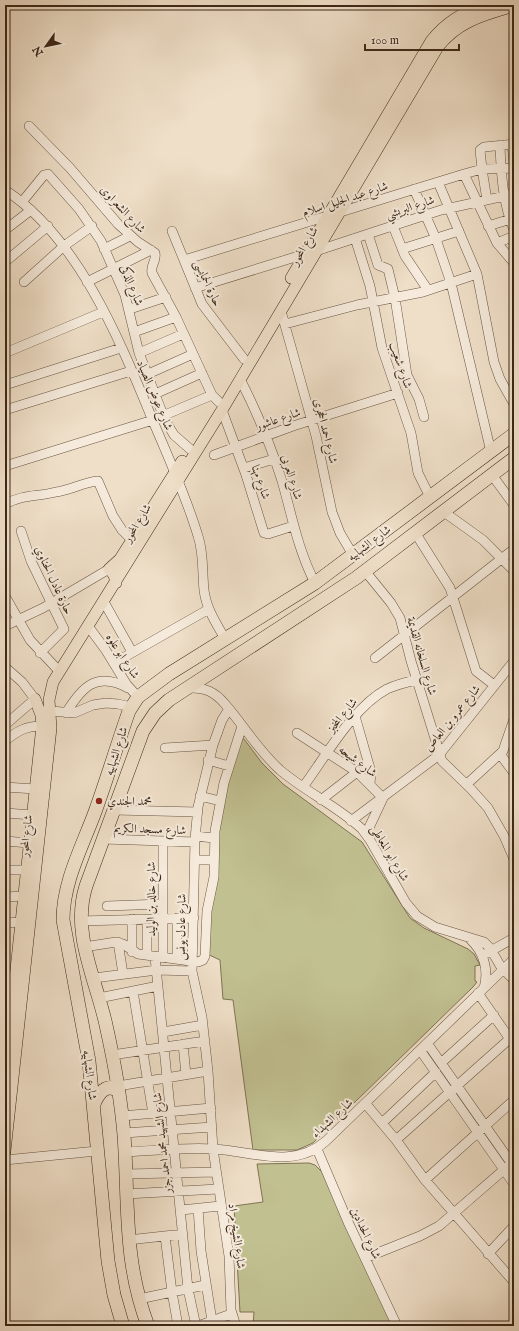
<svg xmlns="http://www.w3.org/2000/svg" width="519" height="1331" font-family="'IM FELL English',Amiri,serif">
  <rect width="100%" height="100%" fill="#efdfc8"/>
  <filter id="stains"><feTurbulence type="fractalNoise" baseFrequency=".005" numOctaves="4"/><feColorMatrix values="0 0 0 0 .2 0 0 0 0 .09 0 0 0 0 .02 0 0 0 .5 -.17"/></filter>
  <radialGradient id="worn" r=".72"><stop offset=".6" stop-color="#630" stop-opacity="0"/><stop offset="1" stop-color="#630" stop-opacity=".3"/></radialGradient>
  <path fill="#c1c091" stroke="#7f7454" d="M240 738 244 739 262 763 283 784 362 842 410 918 424 928 468 949 474 954 480 965 475 966V981L477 982 473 987 313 1143 297 1150H253L233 1000 223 999 220 960 205 953 220 810Z
    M309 1163 315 1165 322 1172 393 1326H253L254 1312H240L234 1206 263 1202 257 1164Z"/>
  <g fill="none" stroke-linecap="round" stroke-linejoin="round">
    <defs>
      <path id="minor" d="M29 126 70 168 118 224 138 242 155 253C157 261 150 265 152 273L176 317 212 395 219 402
        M512 144 514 163
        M500 145C501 174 503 204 514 230
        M464 174 497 243 514 263
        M438 182 477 274 494 362 500 379 514 404
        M414 189 436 239 451 283 491 452
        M5 190C79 238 120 341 153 421 169 459 186 496 198 536 204 554 202 571 204 590 206 608 216 623 225 639
        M487 200 482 169 480 150 484 147 514 144
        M22 202 44 175 48 174 79 209 101 241 125 295 139 353 165 420 174 435 190 449
        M393 226 405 256 428 290
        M488 226 514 218
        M5 230 31 210
        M172 231 202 304 244 359
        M368 234 378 265 388 269 395 298 407 375 419 399 424 417
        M355 238 370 286 382 348 411 433 418 473 430 497
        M497 243 514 236
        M104 249 130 236
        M402 249 459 231
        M316 251 441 210 514 194
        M184 260 464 174 482 169 514 168
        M5 262 48 226
        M24 282 64 246 92 226
        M87 282 151 250
        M195 288 305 254
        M130 309 166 297
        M281 311 316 436 332 512 340 533 353 555
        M285 324 357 305 423 292 477 274
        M134 332 176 317
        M5 353 103 312
        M139 353 183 334
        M148 374 193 354
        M240 379C257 412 271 446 282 481 292 516 298 550 315 583
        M5 385 121 348
        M155 394 202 373
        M5 410 131 371
        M222 410 246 475 264 533 268 534 293 526
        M214 455 293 426 398 393
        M5 466 153 420 212 395
        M244 468 274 459
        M492 475 514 505
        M5 504C25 494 36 497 56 492 71 490 84 482 98 481L113 516 122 530 132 540
        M444 512 483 540 514 571
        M21 531 31 561 64 629 40 653
        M416 534 450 588 476 671 494 685
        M365 571 391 603 400 618 411 661 442 761 471 789 488 808 504 836 514 859
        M5 596 30 640 59 671
        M104 602 132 652
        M5 626 43 608 109 569
        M88 626 105 649 127 685 138 697
        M375 658 514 549
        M114 663 209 609
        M5 667 22 682 35 699 5 725
        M188 688C205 687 215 692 225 704 244 726 258 750 280 770 306 792 337 806 362 829L370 840 406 903 417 916 435 927 484 942 490 948 501 967 514 980
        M229 709 222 720 213 745 198 807 195 839 192 971 202 1017 208 1071 213 1149 229 1256 231 1310 236 1326
        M51 711 74 713 93 705 106 703 118 704 131 707
        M66 713C82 687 96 671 128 688
        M355 716 371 772 370 784
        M297 733 357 772 383 798
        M5 741C17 731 26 726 42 726
        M165 748 213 745
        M500 754 514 773
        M208 760 229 766
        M467 784 503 751 514 719
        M5 787 35 789
        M303 787C326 756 353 707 387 689 396 685 407 682 416 680
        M200 796 220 801
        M321 800 357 772
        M114 810 198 812
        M5 813 33 815
        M351 821 439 755 514 661
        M366 834 383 798
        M195 836 214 838
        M103 839 195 842
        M5 841 29 843
        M195 860H214
        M5 870H26
        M5 897 23 896
        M107 906 163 904
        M132 919V952
        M80 921 194 918
        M5 923 21 922
        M470 939C484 952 489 970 484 988
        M118 942 123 974
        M84 947 116 942 123 944 138 954 198 962 203 960 205 956 207 911 214 877 215 831 224 783 242 726
        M487 953 514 938
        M147 955V919
        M155 957 188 1289 196 1326
        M163 958V841
        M177 959V918
        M94 978 157 970 192 971
        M5 981 15 980
        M133 991 153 1114
        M478 993 514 1045
        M99 998 158 986
        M163 1032 203 1025
        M427 1043 514 1167
        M183 1044 186 1075
        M420 1050 514 1184
        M112 1055 205 1041
        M441 1063 494 1015
        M118 1086 208 1071
        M365 1103 396 1140 425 1180 514 1282
        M122 1116 211 1108
        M382 1123 436 1072
        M124 1133 212 1127
        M396 1140 514 1035
        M317 1149 348 1222 397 1326
        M125 1152C154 1151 185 1147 214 1149 253 1151 293 1170 326 1141L514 959
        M5 1160 97 1151
        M126 1174 216 1172
        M425 1180 514 1100
        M126 1194 218 1189
        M198 1208 201 1251 212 1321
        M181 1210 220 1206
        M165 1236 172 1292 178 1326
        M128 1240 183 1234
        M488 1254 514 1226
        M365 1258 420 1236 439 1226 514 1161
        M139 1299 205 1285
        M198 1326 231 1314"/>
      <path id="major" d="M291 278 431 41C446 22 463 11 487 5
        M116 583 114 575 109 569 120 559 182 461
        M5 1072 42 726 41 715 35 699
        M5 1151 51 728 49 700 53 682 222 410 438 47C458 21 484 15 514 6"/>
      <path id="highway" d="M94 1104C98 1094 107 1081 119 1092
        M123 1326 114 1295 108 1261 89 1061 63 920C63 882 82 847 95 812 107 779 117 745 129 711L138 697 169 674 315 583 514 434
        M148 1326C123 1260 129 1203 124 1135 121 1098 114 1061 106 1025 96 979 71 933 86 886L143 731 155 713 169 700 356 578 514 458"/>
    </defs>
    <use href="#minor" stroke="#6a5644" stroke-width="10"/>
    <use href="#major" stroke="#3d2818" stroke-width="12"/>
    <use href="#highway" stroke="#3d2818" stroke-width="14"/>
    <use href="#minor" stroke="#f5eadb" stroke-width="9"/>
    <use href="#major" stroke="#efdfc8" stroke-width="11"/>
    <use href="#highway" stroke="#efdfc8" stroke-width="13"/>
  </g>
  <circle fill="#8f2418" stroke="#f5eadb" stroke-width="1.5" cx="99" cy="801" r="4"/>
  <g text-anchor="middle" stroke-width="4" stroke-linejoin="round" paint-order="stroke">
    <g font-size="12" fill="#3d2818" stroke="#f5eadb">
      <text transform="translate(345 199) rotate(-18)" y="4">شارع عبد الجليل اسلام</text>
      <text transform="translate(410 207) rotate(-18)" y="4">شارع البريشي</text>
      <text transform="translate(123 209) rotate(47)" y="4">شارع الشعراوى</text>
      <text transform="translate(304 246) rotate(-60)" y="4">شارع المحور</text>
      <text transform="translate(208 283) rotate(65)" y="4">حارة الحمايسى</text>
      <text transform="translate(132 285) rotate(68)" y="4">شارع الذكى</text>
      <text transform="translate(401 365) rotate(71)" y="4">شارع شعيب</text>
      <text transform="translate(155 395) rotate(67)" y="4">شارع عوض الصياد</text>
      <text transform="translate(278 419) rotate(-19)" y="4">شارع عاشور</text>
      <text transform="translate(326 431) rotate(76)" y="4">شارع احمد الحجرى</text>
      <text transform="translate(292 477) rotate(73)" y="4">شارع العربى</text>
      <text transform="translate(261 482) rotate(71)" y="4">شارع مهنا</text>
      <text transform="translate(137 523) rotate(-59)" y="4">شارع المحور</text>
      <text transform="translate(369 543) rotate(-37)" y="4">شارع الشهابيه</text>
      <text transform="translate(54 580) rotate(65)" y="4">حارة عادل الحناوي</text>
      <text transform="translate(123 656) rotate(57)" y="4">شارع ابو علوه</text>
      <text transform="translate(422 656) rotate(74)" y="4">شارع السلخانه القديمة</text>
      <text transform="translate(342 715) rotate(-51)" y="4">شارع المخبز</text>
      <text transform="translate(452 718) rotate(-51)" y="4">شارع عمرو بن العاص</text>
      <text transform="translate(116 751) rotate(-72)" y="4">شارع الشهابيه</text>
      <text transform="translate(358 761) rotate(37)" y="4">شارع شيحه</text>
      <text transform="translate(150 829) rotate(2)" y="4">شارع مسجد الكريم</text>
      <text transform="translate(26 836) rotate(-84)" y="4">شارع المحور</text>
      <text transform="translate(390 853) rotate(59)" y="4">شارع ابو المعاطى</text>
      <text transform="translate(151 899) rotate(-90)" y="4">شارع خالد بن الوليد</text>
      <text transform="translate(181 927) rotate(-89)" y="4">شارع عادل يونس</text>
      <text transform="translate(90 1075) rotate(83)" y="4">شارع الشهابيه</text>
      <text transform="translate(332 1118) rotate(-43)" y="4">شارع الشهداء</text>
      <text transform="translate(162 1143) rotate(-96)" y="4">شارع الشهيد محمد احمد جزر</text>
      <text transform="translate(366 1233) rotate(65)" y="4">شارع الحدادين</text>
      <text transform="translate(237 1236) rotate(82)" y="4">شارع الشيخ مراد</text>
    </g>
    <g font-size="12" fill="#3d2818" stroke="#f5eadb" text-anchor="start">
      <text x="107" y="805">محمد الجندي</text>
    </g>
  </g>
  <rect width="519" height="1331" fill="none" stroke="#efdfc8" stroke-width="20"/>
  <rect x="6" y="6" width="507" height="1319" fill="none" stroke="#3d2818" stroke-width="2"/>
  <rect x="10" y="10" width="499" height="1311" fill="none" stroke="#3d2818"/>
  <g transform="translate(46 46) rotate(237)" stroke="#f5eadb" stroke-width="3" paint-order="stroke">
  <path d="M0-3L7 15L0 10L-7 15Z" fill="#3d2818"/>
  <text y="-6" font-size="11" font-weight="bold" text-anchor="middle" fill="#3d2818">N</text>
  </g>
  <path d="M365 44v6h94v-6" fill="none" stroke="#3d2818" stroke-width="2"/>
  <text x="371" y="44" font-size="12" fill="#3d2818" stroke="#f5eadb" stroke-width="3" paint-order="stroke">100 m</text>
  <rect width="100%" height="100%" filter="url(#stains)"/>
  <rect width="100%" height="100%" fill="url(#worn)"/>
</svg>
